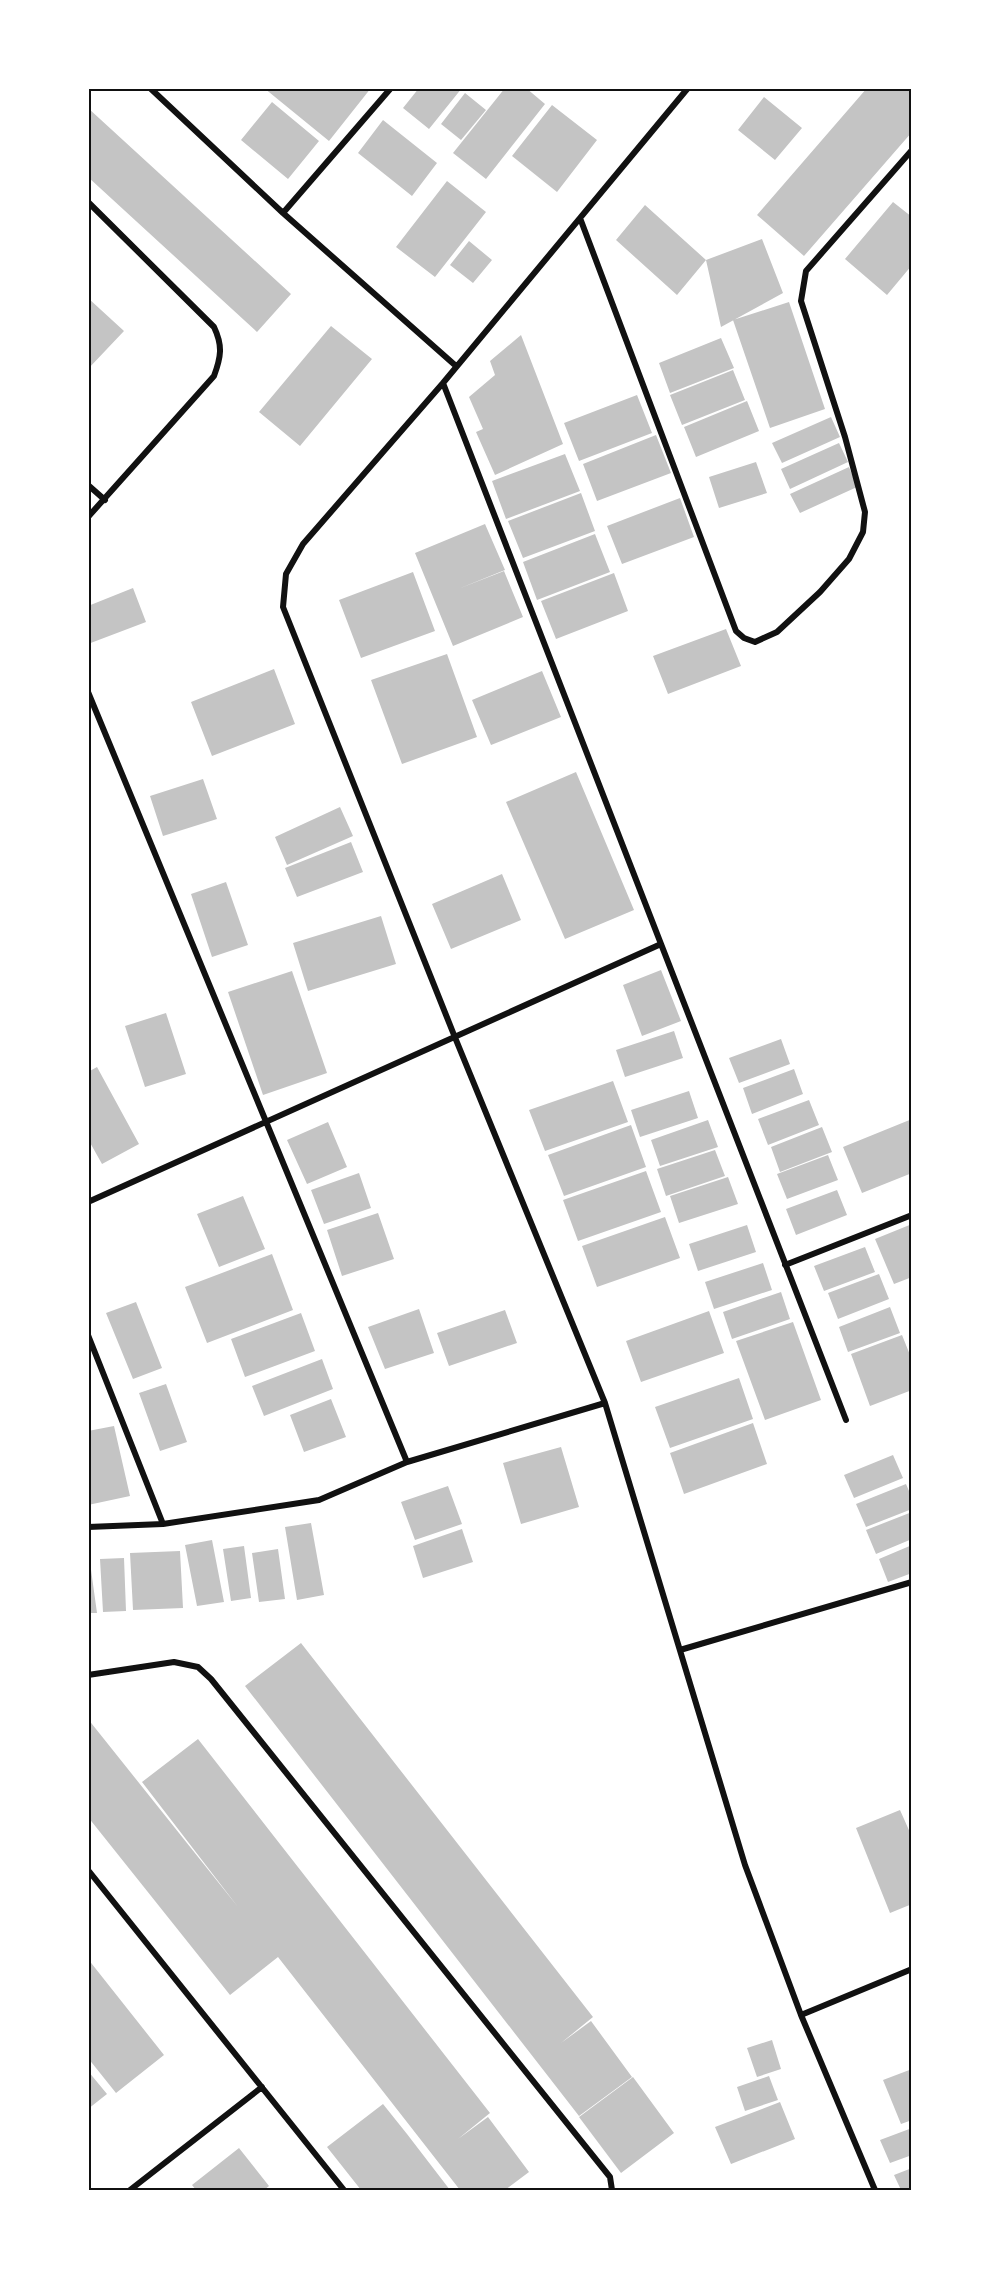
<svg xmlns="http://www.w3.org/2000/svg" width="1000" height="2279" font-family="Arial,sans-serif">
  <rect width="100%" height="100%" fill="#fff"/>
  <path fill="#c4c4c4" d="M264 88H371L329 141Z
    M419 88H462L429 129 403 108Z
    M505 88H526L545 104 486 179 453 153Z
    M867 88H906L912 94V132L804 256 757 215Z
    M465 93 486 110 461 140 441 124Z
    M764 97 802 128 775 160 738 130Z
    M272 102 319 141 288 179 241 140Z
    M552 105 597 140 557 192 512 156Z
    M88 108 291 294 257 332 88 177Z
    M383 120 437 163 412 196 358 153Z
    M447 181 486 212 435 277 396 247Z
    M893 202 912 217V265L887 295 845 259Z
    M645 205 706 260 677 295 616 240Z
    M762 239 783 293 721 327 706 260Z
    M469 241 492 260 473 283 450 265Z
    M88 298 124 331 88 369Z
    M789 302 825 409 770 428 733 320Z
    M331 326 372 359 300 446 259 412Z
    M521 335 563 444 495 475 476 432 483 429 469 397 495 375 490 361Z
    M721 338 734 368 670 393 659 363Z
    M733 370 745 400 682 425 670 395Z
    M637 395 652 433 579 461 564 423Z
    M747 401 759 431 696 457 684 427Z
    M831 417 840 437 782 463 772 443Z
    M656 435 671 473 597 501 583 464Z
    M839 443 848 462 790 489 781 469Z
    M565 454 580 491 506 519 492 481Z
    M756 462 767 493 719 508 709 477Z
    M849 467 857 487 800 513 790 494Z
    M581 493 595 531 523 558 508 521Z
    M680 498 694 537 622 564 607 526Z
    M485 524 505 570 458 589 504 571 523 617 453 646 415 553Z
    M595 534 610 572 537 600 523 562Z
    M413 572 435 631 361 658 339 600Z
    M614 573 628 611 556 639 541 601Z
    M133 588 146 622 88 644V606Z
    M726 629 741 666 668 694 653 656Z
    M447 654 477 737 402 764 371 680Z
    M274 669 295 724 212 756 191 702Z
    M542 671 561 717 491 745 472 700Z
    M576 772 634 910 565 939 506 802Z
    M203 779 217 819 163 836 150 796Z
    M340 807 353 836 287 865 275 837Z
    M351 842 363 872 297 897 285 868Z
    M502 874 521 920 451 949 432 904Z
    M226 882 248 945 212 957 191 894Z
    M381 916 396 964 308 991 293 943Z
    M661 970 681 1021 642 1036 623 985Z
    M292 971 327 1073 263 1095 228 992Z
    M166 1013 186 1074 145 1087 125 1026Z
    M674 1031 683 1058 625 1077 616 1050Z
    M781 1039 790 1064 739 1083 729 1058Z
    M97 1067 139 1144 102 1164 88 1139V1072Z
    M794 1069 803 1094 752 1114 743 1088Z
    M613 1081 628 1122 545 1151 529 1110Z
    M689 1091 698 1118 640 1137 631 1110Z
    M809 1100 819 1125 768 1145 758 1119Z
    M912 1119V1173L862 1193 843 1147Z
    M708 1120 718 1147 660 1166 651 1140Z
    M328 1122 347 1167 307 1184 287 1140Z
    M631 1125 646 1167 564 1196 548 1155Z
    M822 1127 832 1152 780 1172 771 1147Z
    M715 1150 725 1176 666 1196 657 1169Z
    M828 1155 838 1180 787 1199 777 1174Z
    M646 1171 661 1212 578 1241 563 1200Z
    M359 1173 371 1208 324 1224 311 1190Z
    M728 1177 738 1204 679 1223 670 1196Z
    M837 1190 847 1215 796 1235 786 1209Z
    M243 1196 265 1249 219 1267 197 1214Z
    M378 1213 394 1259 342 1276 327 1230Z
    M665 1217 680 1258 597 1287 582 1246Z
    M912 1224V1277L894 1284 875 1239Z
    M747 1225 756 1252 698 1271 689 1244Z
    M865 1247 875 1272 824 1291 814 1266Z
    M272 1254 293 1310 207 1343 185 1287Z
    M763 1263 772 1290 714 1309 705 1282Z
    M879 1274 889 1299 838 1319 828 1293Z
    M781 1292 790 1319 732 1339 723 1312Z
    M136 1302 162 1368 133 1379 106 1313Z
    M890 1307 900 1333 848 1352 839 1327Z
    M419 1309 434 1353 385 1369 368 1327Z
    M505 1310 517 1343 449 1366 437 1333Z
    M709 1311 724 1353 641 1382 626 1341Z
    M301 1313 315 1351 245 1377 231 1339Z
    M793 1322 821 1400 765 1420 736 1341Z
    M902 1335 912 1360V1390L870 1406 851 1354Z
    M322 1359 333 1389 264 1416 252 1386Z
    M739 1378 753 1419 670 1448 655 1407Z
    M166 1384 187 1442 160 1451 139 1393Z
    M331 1399 346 1437 304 1452 290 1415Z
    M753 1423 767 1464 684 1494 670 1453Z
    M114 1426 130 1496 88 1505V1431Z
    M561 1447 579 1507 521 1524 503 1463Z
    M893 1455 903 1478 854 1498 844 1475Z
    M906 1484 912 1498V1509L866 1527 856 1504Z
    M448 1486 462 1524 415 1540 401 1502Z
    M912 1512V1539L876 1554 866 1530Z
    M311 1523 324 1595 297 1600 285 1527Z
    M462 1529 473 1562 423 1578 413 1546Z
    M212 1540 224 1602 197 1606 185 1545Z
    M912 1545V1573L888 1582 879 1559Z
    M244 1546 251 1598 231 1601 223 1549Z
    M88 1548 97 1613H88Z
    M278 1549 285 1599 259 1602 252 1553Z
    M180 1551 183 1608 133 1610 130 1553Z
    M124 1558 126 1611 103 1612 100 1559Z
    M301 1643 593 2017 561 2043 591 2021 632 2077 579 2116 245 1686Z
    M88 1719 238 1907 142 1782 198 1739 490 2113 458 2139 488 2117 529 2172 505 2190H460L278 1957 230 1995 88 1817Z
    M900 1810 912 1837V1904L890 1913 856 1828Z
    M88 1959 164 2055 116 2093 88 2058Z
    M772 2040 781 2069 757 2077 747 2048Z
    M912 2069V2120L901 2124 883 2080Z
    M88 2071 107 2094 88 2109Z
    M769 2076 778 2100 745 2111 737 2087Z
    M633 2077 674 2133 621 2173 579 2117Z
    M780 2102 795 2139 731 2164 715 2127Z
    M383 2104 407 2134 450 2190H361L327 2147Z
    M912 2128V2155L890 2163 880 2140Z
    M239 2148 269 2186 264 2190H196L192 2185Z
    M912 2168V2190H901L894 2175Z"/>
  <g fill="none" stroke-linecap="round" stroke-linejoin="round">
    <path stroke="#111" stroke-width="6" d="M150 88 283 213 456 366
      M688 88 443 383 303 544 286 574 283 607 454 1035 605 1403 745 1865 801 2015 875 2190
      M88 202 214 327C223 346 221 357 214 376L88 517
      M283 213 391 88
      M580 218 736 631 744 638 755 642 777 632 820 592 849 559 863 532 865 512 845 437 801 301 806 271 912 150
      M443 383 846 1420
      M88 485 105 500
      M88 692 407 1462
      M88 1202 661 944
      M785 1265 912 1215
      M88 1335 163 1524
      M88 1527 163 1524 319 1500 407 1462 605 1403
      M680 1650 912 1582
      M88 1675 174 1662 198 1667 211 1679 610 2177 612 2190
      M88 1870 344 2190
      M801 2015 912 1969
      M130 2190 262 2087"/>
  </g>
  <rect width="1000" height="2279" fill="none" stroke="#ffffff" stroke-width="180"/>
  <rect x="90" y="90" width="820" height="2099" fill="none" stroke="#111" stroke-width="2"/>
</svg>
